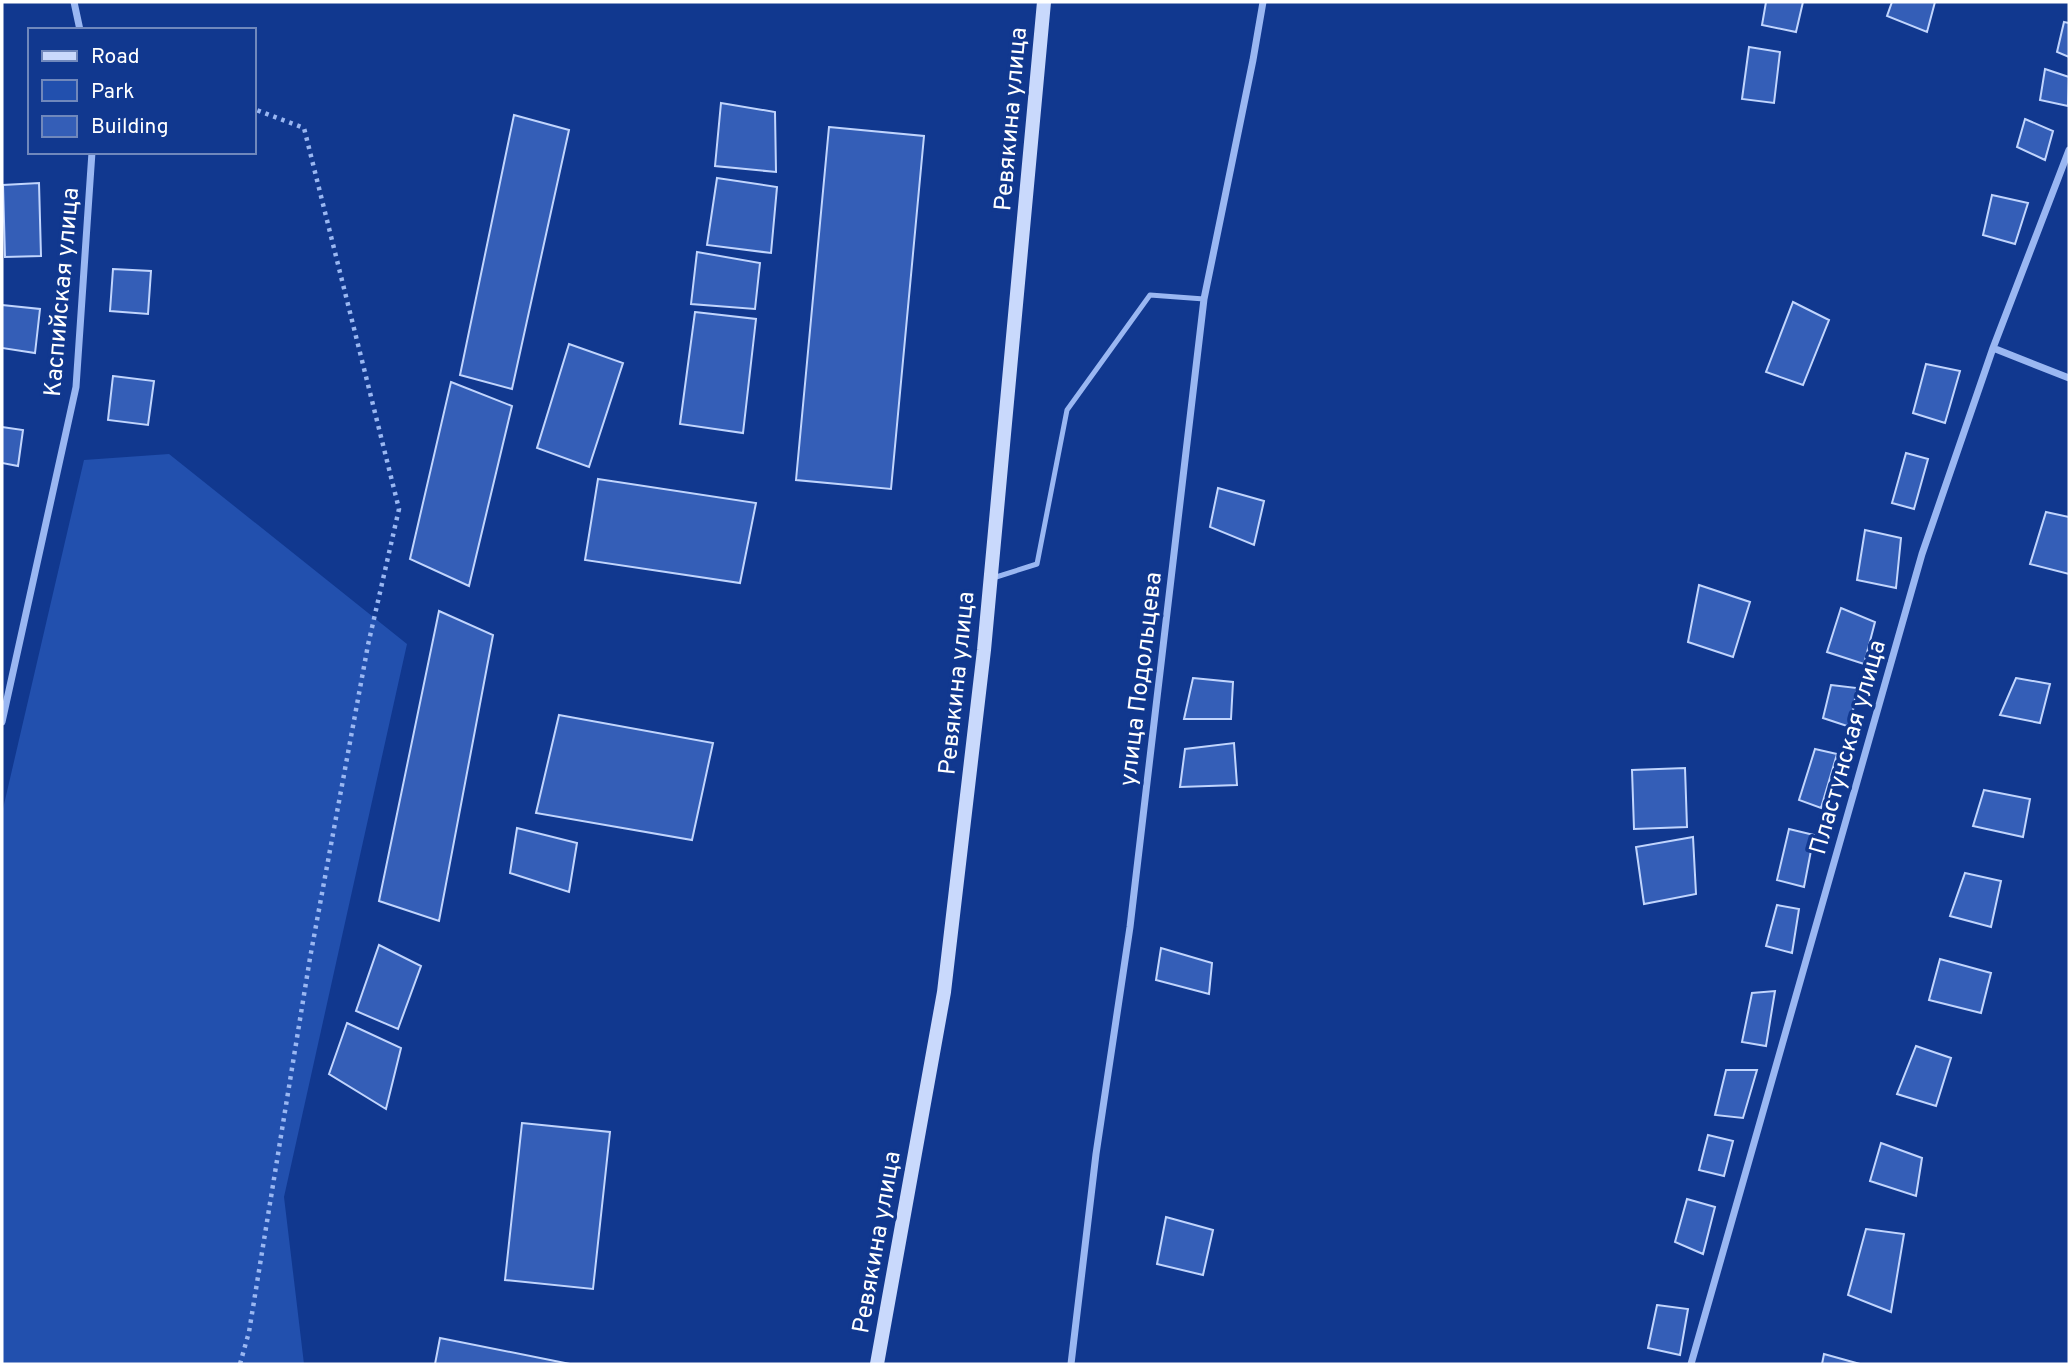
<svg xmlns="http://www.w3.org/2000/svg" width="2071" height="1366" font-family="Overpass,sans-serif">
  <rect width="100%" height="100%" fill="#11388f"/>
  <path fill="#2250ae" d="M169 454 407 644 284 1197 304 1364H2V813L84 460Z"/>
  <path fill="#345eb7" stroke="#c1d5fd" stroke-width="2" d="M1766 2H1803L1796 32 1762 25Z
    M1892 2H1935L1927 32 1887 16Z
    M2064 22 2069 23V57L2057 52Z
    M1749 47 1780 52 1774 103 1742 99Z
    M2045 69 2069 77 2068 106 2040 100Z
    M721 103 775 112 776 172 715 166Z
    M514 115 569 130 512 389 460 375Z
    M2025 119 2053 131 2045 160 2017 147Z
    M829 127 924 136 891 489 796 480Z
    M717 178 777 187 771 253 707 245Z
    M39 183 41 256 5 257 3 185Z
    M1992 195 2028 203 2015 244 1983 235Z
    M697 252 760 263 755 309 691 304Z
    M113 269 151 271 148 314 110 311Z
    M1793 302 1829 320 1803 385 1766 372Z
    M2 305 40 309 35 353 2 348Z
    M695 312 756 319 743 433 680 424Z
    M569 344 623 363 589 467 537 448Z
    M1926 364 1960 371 1945 423 1913 413Z
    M113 376 154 381 148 425 108 420Z
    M451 382 512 406 469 586 410 559Z
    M2 427 23 430 18 466 2 463Z
    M1906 453 1928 459 1914 509 1892 503Z
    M598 479 756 503 740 583 585 560Z
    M1218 488 1264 501 1254 545 1210 527Z
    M2046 512 2069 517V574L2030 564Z
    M1865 530 1901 538 1896 588 1857 580Z
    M1699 585 1750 602 1733 657 1688 642Z
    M1841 608 1875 622 1864 664 1827 652Z
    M439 611 493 635 439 921 379 901Z
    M1193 678 1233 682 1231 719H1184Z
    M2016 678 2050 684 2040 723 2000 715Z
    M1831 685 1857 688 1850 727 1823 718Z
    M559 715 713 743 692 840 536 813Z
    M1234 743 1237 785 1180 787 1185 749Z
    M1815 749 1837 754 1821 808 1799 800Z
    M1685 768 1687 827 1634 829 1632 770Z
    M1984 790 2030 799 2023 837 1973 826Z
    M517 828 577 843 569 892 510 873Z
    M1789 829 1814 835 1804 887 1777 880Z
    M1693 837 1696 894 1644 904 1636 847Z
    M1965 873 2001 881 1991 927 1950 916Z
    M1777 905 1799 909 1792 953 1766 946Z
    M379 945 421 966 398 1029 356 1011Z
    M1161 948 1212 963 1209 994 1156 980Z
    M1940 959 1991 973 1981 1013 1929 1000Z
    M1775 991 1766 1046 1742 1042 1752 993Z
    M347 1023 401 1048 386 1109 329 1074Z
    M1916 1046 1951 1058 1936 1106 1897 1094Z
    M1726 1070H1757L1743 1118 1715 1115Z
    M522 1123 610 1132 593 1289 505 1280Z
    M1708 1135 1733 1141 1724 1176 1699 1170Z
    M1881 1143 1922 1158 1916 1196 1870 1181Z
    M1687 1199 1715 1207 1703 1254 1675 1242Z
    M1166 1217 1213 1230 1203 1275 1157 1264Z
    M1866 1229 1904 1234 1891 1312 1848 1295Z
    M1657 1305 1688 1309 1680 1355 1648 1348Z
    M440 1338 570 1364H435Z
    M1824 1354 1860 1364H1822Z"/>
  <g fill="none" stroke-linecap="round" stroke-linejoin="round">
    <path stroke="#9ab7f2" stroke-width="4.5" stroke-dasharray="3.5 5" stroke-linecap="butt" d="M240 1364 249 1332 310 958 368 645 399 509 304 128 254 109"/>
    <path stroke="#9ab7f2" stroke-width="5" d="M993 578 1037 564 1067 410 1150 295 1204 299"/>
    <path stroke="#9ab7f2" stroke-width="7" d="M74 2 80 30
      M1993 348 2069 378
      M2 722 76 387 92 152
      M1071 1364 1096 1154 1130 927 1204 299 1253 60 1263 2
      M1691 1364 1922 554 1993 348 2069 150"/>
    <path stroke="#c9d9fc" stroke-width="14" d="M877 1364 944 992 984 650 1044 2"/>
  </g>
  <g text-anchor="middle" stroke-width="7" stroke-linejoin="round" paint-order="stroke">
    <g font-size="24" fill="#fff" stroke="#11388f">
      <text transform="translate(1010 119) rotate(-85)" y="8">Ревякина улица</text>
      <text transform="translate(61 292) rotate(-85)" y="8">Каспийская улица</text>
      <text transform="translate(1140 679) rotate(-83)" y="8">улица Подольцева</text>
      <text transform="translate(956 683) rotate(-84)" y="8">Ревякина улица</text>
      <text transform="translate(1847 747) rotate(-74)" y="8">Пластунская улица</text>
      <text transform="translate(876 1242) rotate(-80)" y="8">Ревякина улица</text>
    </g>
  </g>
  <rect width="2071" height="1366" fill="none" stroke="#ffffff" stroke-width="7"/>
  <rect x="28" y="28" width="228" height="126" fill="#11388f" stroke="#7088bc" stroke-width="2"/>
  <rect x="42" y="51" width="35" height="10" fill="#c9d9fc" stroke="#7088bc" stroke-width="2"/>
  <text x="91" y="63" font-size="21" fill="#ffffff">Road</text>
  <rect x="42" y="80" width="35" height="21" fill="#2250ae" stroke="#7088bc" stroke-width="2"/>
  <text x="91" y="98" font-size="21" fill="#ffffff">Park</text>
  <rect x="42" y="116" width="35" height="21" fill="#345eb7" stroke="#7088bc" stroke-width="2"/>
  <text x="91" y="133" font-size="21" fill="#ffffff">Building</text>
</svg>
